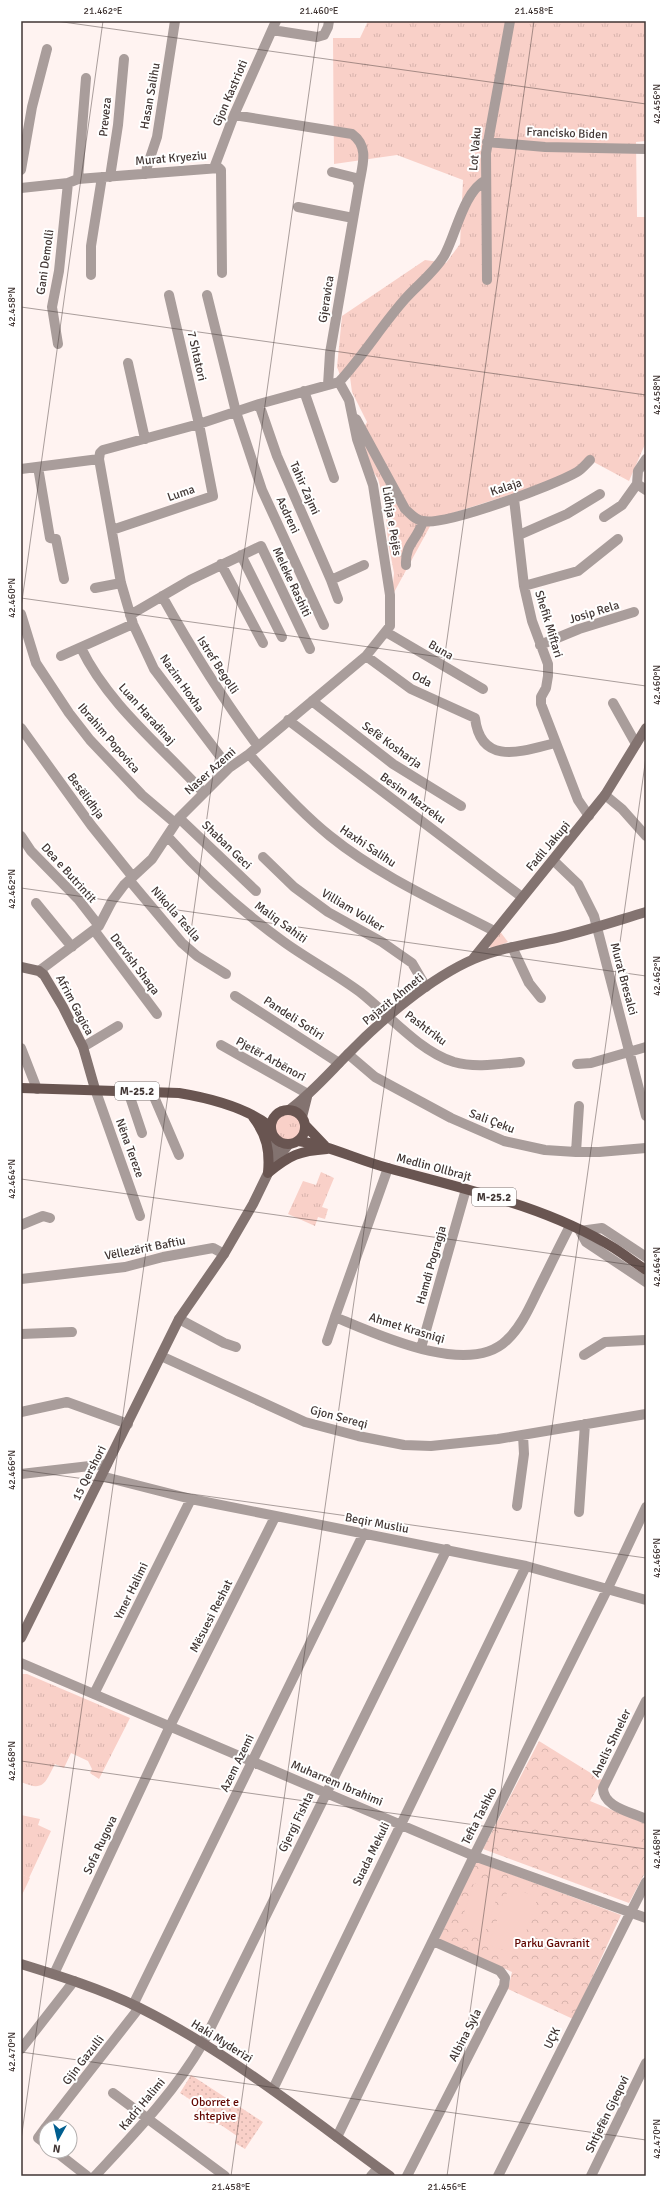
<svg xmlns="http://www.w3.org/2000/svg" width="667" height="2197" font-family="Signika,sans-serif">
  <defs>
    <pattern id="grass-tufts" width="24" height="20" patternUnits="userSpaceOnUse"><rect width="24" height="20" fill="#f9d0c8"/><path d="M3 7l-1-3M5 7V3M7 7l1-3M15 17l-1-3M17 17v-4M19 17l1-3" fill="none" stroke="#d7b3ac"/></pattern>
    <pattern id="forest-crowns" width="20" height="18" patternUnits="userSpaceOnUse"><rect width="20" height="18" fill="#f9d0c8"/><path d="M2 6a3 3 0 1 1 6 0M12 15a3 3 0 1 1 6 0" fill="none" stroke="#d7b3ac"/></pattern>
    <pattern id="garden-dots" width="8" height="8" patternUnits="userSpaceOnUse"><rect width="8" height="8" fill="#f9d0c8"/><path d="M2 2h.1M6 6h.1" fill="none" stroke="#d7b3ac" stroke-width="1.8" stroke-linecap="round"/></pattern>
  </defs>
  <rect width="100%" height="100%" fill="#fff3f1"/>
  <path fill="url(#grass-tufts)" d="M368 21H646V141L636 142 637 217H646V442L629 481 590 460 562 478 434 519 392 596 394 573 388 542 385 504 378 479 369 465 360 435 367 422 352 392 350 377 340 375 337 367 342 316 425 260 446 263 460 244 463 180 397 155 334 164 333 38H360Z
    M499 930 508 942 493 948 489 947Z
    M275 1127a13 13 0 1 1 26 0a13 13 0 1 1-26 0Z
    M321 1172 334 1178 322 1207 328 1209 325 1219 318 1217 315 1226 288 1214 303 1181 316 1185Z
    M21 1674H27L130 1718 99 1779 90 1773 92 1769 88 1761 71 1753 64 1768 55 1764C45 1783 44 1792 21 1782Z
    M21 1815 40 1819 38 1825 51 1831 29 1878 21 1874Z"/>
  <path fill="url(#forest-crowns)" d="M539 1741 602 1780 590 1801 646 1824V1871L629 1903 483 1849Z
    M476 1861 621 1915 573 2019 508 1989 512 1972 439 1939Z"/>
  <path fill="url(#garden-dots)" d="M191 2075 263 2122 245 2149 235 2143 237 2136 221 2125 208 2123 195 2114 200 2106 180 2093Z"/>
  <path fill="#f9d0c8" d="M21 1874 30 1878 21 1897Z
    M474 1883 499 1891 485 1933 460 1925Z
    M509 1887 538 1897 518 1955 488 1945Z"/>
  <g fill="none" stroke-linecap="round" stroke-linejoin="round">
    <path stroke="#a99d9b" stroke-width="10" d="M272 30 317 37 324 35 328 27 329 21
      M234 115 352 134C370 147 362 166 359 185
      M487 142 545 147 646 149
      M214 168 234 115 276 21
      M21 170 32 107 47 49
      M146 174 147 167 157 137 175 21
      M110 177 118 125 124 59
      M78 179 86 78
      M21 188 68 183 78 179 219 168 221 170 222 273
      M298 207 353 218
      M91 275V246L102 177
      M487 280 486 153 510 21
      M207 295 236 412 262 490 324 625
      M58 344 52 307 59 271 68 183
      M128 363 145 439
      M339 382C363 356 382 325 405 299 417 285 434 273 444 256 456 235 463 192 486 180
      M328 385 330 353 359 185 356 178 332 172
      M304 391 334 478
      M259 404 277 456 331 580 364 565
      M356 419 405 509C411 514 415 520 423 521 445 526 555 485 577 472 582 469 586 464 590 460
      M99 459 121 583 133 624 154 669 229 768
      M38 467 50 538 56 539 64 579
      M21 469 99 459 100 453 103 450 199 424 259 404 339 382 349 400 357 439 373 485 390 595V626L366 656 249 754 229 768 179 818 152 859 124 885 112 901 99 926 39 971
      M637 484 646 490
      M514 499 524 586 532 621 548 664V676L546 688 541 697V704L578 800 589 816
      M604 517 622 505 637 484 638 471 646 459
      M112 530 213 496 199 424 169 295
      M519 535 567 514 600 494
      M241 555 282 637
      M221 564 263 643
      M406 565C405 543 417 541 423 521
      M331 580 338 599
      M524 586 578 571 618 539
      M95 588 121 583
      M162 596C191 648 222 698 257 745
      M21 614 36 663 69 713 90 740 142 795 175 823
      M130 615 190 580 261 546 310 649
      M386 632 483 689
      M540 645 579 629 634 612
      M81 648C108 704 161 746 203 792
      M61 656 133 624
      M366 656 411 689 475 718C481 767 523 751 555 743
      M312 701 393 764 461 806
      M613 703 636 744
      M288 720 522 897
      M21 728 91 825 132 876
      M249 754C274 783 300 812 330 836 378 875 440 903 494 931
      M605 795 622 809 646 836
      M179 818 256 891
      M21 836 31 851 78 899 99 926
      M168 837C203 876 242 912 284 942 309 960 336 974 360 992 388 1014 419 1051 454 1062 475 1068 499 1064 520 1062
      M263 857 294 887 328 912 382 942 412 963 426 987
      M554 861 578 884 594 916 646 1116
      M130 881 182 943 197 956 226 974
      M36 903 72 947
      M94 930 157 1014
      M512 947 529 983 541 998
      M235 996 339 1063
      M221 1045 308 1094
      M83 1047 118 1026
      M21 1048 37 1089
      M348 1054 375 1077 451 1118 504 1141 545 1150 576 1152H599L646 1148
      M577 1064 591 1063 646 1047
      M95 1089 140 1216
      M128 1091 142 1133
      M152 1092 179 1155
      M576 1152 579 1106
      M388 1168 335 1317C376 1334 469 1378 507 1340 522 1326 530 1306 539 1288 549 1268 559 1247 570 1226
      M21 1225 43 1216 50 1218
      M646 1257 602 1228 580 1231 586 1242 646 1282
      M21 1279 125 1267 163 1257 213 1248 224 1254
      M179 1319 224 1343 236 1347
      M21 1334 72 1332
      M327 1341 335 1317
      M421 1348 466 1189
      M584 1355 605 1342 646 1340
      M161 1356 305 1422 358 1436 404 1445 431 1446 498 1439 646 1414
      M21 1412 67 1402 128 1424
      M21 1474 107 1464
      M101 1476 191 1499 526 1566 646 1600
      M517 1506 524 1454 523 1435
      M579 1512 585 1424
      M21 1663 474 1856 646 1918
      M94 1694 191 1499
      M646 1701 603 1788C603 1807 631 1812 646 1819
      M54 1974 170 1726 275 1517
      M133 2005 364 1533
      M21 2049 74 1981
      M273 2089 526 1566
      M113 2093 225 2176
      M46 2127 139 2008
      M46 2127 38 2138 46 2144
      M337 2137 474 1856 608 1588 646 1507
      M55 2151 87 2176
      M95 2176C134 2134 174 2093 203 2043L447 1549
      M371 2176 378 2168
      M407 2176 504 1986 505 1978 500 1971 433 1941
      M498 2176 646 1882
      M591 2176 646 2063"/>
    <path stroke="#837370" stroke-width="10" d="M473 959 605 795 646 728
      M21 967 39 971 44 975 63 1007 83 1047 95 1089
      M289 1110C311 1094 329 1073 348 1054 381 1020 430 978 474 959 500 948 528 944 556 938 586 931 616 921 646 912
      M302 1117 307 1097
      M272 1165 276 1140
      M21 1638 179 1319 224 1254 253 1204 271 1167 289 1144
      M21 1964C60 1976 101 1989 138 2007 229 2052 308 2117 390 2176"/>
    <path stroke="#695551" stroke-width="10" d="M21 1088 179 1093C209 1098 246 1107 271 1127
      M271 1127a17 17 0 1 1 34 0a17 17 0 1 1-34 0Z
      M253 1117C267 1135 270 1151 268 1173
      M305 1125 325 1146
      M298 1141C329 1145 357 1160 388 1168 464 1189 546 1206 614 1248 625 1255 635 1263 646 1270
      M268 1173C290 1155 299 1151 327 1149"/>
  </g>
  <path fill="none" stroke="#413634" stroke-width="1" stroke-opacity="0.45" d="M56 21 646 104M21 307 646 395M21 598 646 686M21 608 103 21M21 888 646 976M21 1179 646 1267M21 1470 646 1558M21 1761 646 1849M21 2052 646 2140M21 2140 319 21M231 2176 534 21M447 2176 646 757"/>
  <g text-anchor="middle" stroke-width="4" stroke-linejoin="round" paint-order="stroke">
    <g fill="#fff" stroke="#7a7271" stroke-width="1">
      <rect x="115" y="1082" width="44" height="18" rx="3"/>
      <rect x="472" y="1188" width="44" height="18" rx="3"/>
    </g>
    <g font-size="11" font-weight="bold" fill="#413634">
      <text x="137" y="1095">M-25.2</text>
      <text x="494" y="1201">M-25.2</text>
    </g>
    <g font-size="12" fill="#413634" stroke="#fff">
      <text transform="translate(230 93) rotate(-67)" y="4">Gjon Kastrioti</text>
      <text transform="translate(150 96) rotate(-80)" y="4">Hasan Salihu</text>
      <text transform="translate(105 117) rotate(-84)" y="4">Preveza</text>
      <text transform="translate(567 133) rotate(2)" y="4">Francisko Biden</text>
      <text transform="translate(475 149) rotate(-85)" y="4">Lot Vaku</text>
      <text transform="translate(171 158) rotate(-5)" y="4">Murat Kryeziu</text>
      <text transform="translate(45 262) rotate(-82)" y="4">Gani Demolli</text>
      <text transform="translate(326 299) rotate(-81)" y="4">Gjeravica</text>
      <text transform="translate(197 356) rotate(77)" y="4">7 Shtatori</text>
      <text transform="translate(506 487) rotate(-18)" y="4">Kalaja</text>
      <text transform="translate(305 488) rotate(66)" y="4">Tahir Zajmi</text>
      <text transform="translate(181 493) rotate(-19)" y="4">Luma</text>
      <text transform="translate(288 515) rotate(65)" y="4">Asdreni</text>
      <text transform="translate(392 521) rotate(81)" y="4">Lidhja e Pejës</text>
      <text transform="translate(292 582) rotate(65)" y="4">Meleke Rashiti</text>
      <text transform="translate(594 612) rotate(-17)" y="4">Josip Rela</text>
      <text transform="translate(549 624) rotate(73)" y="4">Shefik Miftari</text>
      <text transform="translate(441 650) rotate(30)" y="4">Buna</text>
      <text transform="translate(218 665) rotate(57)" y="4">Istref Begolli</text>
      <text transform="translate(422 679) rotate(27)" y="4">Oda</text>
      <text transform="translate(182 683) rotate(55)" y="4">Nazim Hoxha</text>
      <text transform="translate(147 714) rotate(48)" y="4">Luan Haradinaj</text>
      <text transform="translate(109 738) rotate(49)" y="4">Ibrahim Popovica</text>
      <text transform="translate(392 745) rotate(36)" y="4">Sefë Kosharja</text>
      <text transform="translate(210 771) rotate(-42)" y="4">Naser Azemi</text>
      <text transform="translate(86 796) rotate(54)" y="4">Besëlidhja</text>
      <text transform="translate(413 798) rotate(36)" y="4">Besim Mazreku</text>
      <text transform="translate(227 845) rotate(44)" y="4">Shaban Geci</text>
      <text transform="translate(368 846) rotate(34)" y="4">Haxhi Salihu</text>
      <text transform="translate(548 846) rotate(-50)" y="4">Fadil Jakupi</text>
      <text transform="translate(69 873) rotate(48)" y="4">Dea e Butrintit</text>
      <text transform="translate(353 910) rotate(31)" y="4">Villiam Volker</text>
      <text transform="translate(176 914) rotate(49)" y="4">Nikolla Teslla</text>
      <text transform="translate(281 922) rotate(36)" y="4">Maliq Sahiti</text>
      <text transform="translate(135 964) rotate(53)" y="4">Dervish Shaqa</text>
      <text transform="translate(624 979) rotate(75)" y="4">Murat Bresalci</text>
      <text transform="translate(393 999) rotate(-39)" y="4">Pajazit Ahmeti</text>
      <text transform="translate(75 1005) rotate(62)" y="4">Afrim Gagica</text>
      <text transform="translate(294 1018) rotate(33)" y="4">Pandeli Sotiri</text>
      <text transform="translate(426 1028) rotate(37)" y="4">Pashtriku</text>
      <text transform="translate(271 1059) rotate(29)" y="4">Pjetër Arbënori</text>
      <text transform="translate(492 1121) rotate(21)" y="4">Sali Çeku</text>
      <text transform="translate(130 1148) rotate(70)" y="4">Nëna Tereze</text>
      <text transform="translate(434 1167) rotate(15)" y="4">Medlin Ollbrajt</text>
      <text transform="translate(145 1248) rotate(-11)" y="4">Vëllezërit Baftiu</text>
      <text transform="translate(431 1265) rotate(-74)" y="4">Hamdi Pogragja</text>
      <text transform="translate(407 1328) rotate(17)" y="4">Ahmet Krasniqi</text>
      <text transform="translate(339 1417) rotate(15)" y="4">Gjon Sereqi</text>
      <text transform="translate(89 1473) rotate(-63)" y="4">15 Qershori</text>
      <text transform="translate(377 1523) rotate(11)" y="4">Beqir Musliu</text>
      <text transform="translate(131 1591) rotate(-64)" y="4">Ymer Halimi</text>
      <text transform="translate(211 1616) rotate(-63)" y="4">Mësuesi Reshat</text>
      <text transform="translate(611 1743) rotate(-64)" y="4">Anelis Shneler</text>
      <text transform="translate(237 1763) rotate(-64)" y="4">Azem Azemi</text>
      <text transform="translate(337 1783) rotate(23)" y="4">Muharrem Ibrahimi</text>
      <text transform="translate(479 1816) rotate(-63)" y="4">Tefta Tashko</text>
      <text transform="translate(296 1822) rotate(-64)" y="4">Gjergj Fishta</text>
      <text transform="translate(100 1845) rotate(-65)" y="4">Sofa Rugova</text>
      <text transform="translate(371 1854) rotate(-64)" y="4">Suada Mekuli</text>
      <text transform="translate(465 2035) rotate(-63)" y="4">Albina Syla</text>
      <text transform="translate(552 2038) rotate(-64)" y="4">UÇK</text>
      <text transform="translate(222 2041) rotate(32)" y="4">Haki Myderizi</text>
      <text transform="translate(83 2060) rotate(-52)" y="4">Gjin Gazulli</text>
      <text transform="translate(142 2104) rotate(-50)" y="4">Kadri Halimi</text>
      <text transform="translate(607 2114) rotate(-64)" y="4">Shtjefën Gjeqovi</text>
    </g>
    <g font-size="12" fill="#610600" stroke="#fff">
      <text x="552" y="1947">Parku Gavranit</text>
      <text x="215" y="2106">Oborret e<tspan x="215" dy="14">shtepive</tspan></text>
    </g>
  </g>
  <rect width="667" height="2197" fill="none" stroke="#ffffff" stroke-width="44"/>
  <g transform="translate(58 2139) rotate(188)"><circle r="19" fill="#ffffff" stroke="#b3afae"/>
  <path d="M0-3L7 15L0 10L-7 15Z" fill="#015e8f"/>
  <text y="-6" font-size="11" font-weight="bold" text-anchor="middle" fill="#413634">N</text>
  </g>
  <rect x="22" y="22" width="623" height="2153" fill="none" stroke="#413634" stroke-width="1.5"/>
  <g font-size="10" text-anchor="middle" fill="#413634">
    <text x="103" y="14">21.462°E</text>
    <text x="319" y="14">21.460°E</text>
    <text x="534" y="14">21.458°E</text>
    <text transform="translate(656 104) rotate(-90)" y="4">42.456°N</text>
    <text transform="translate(11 307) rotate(-90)" y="4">42.458°N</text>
    <text transform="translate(656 395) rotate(-90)" y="4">42.458°N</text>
    <text transform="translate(11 598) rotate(-90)" y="4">42.460°N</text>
    <text transform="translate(656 685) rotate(-90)" y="4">42.460°N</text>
    <text transform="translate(11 889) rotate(-90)" y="4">42.462°N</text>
    <text transform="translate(656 976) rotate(-90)" y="4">42.462°N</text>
    <text transform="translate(11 1179) rotate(-90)" y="4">42.464°N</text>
    <text transform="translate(656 1267) rotate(-90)" y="4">42.464°N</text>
    <text transform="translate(11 1470) rotate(-90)" y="4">42.466°N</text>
    <text transform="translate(656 1558) rotate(-90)" y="4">42.466°N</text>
    <text transform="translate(11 1761) rotate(-90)" y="4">42.468°N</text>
    <text transform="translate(656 1849) rotate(-90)" y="4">42.468°N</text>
    <text transform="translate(11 2052) rotate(-90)" y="4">42.470°N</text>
    <text transform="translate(656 2139) rotate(-90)" y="4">42.470°N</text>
    <text x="231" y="2190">21.458°E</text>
    <text x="447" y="2190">21.456°E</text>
  </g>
</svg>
